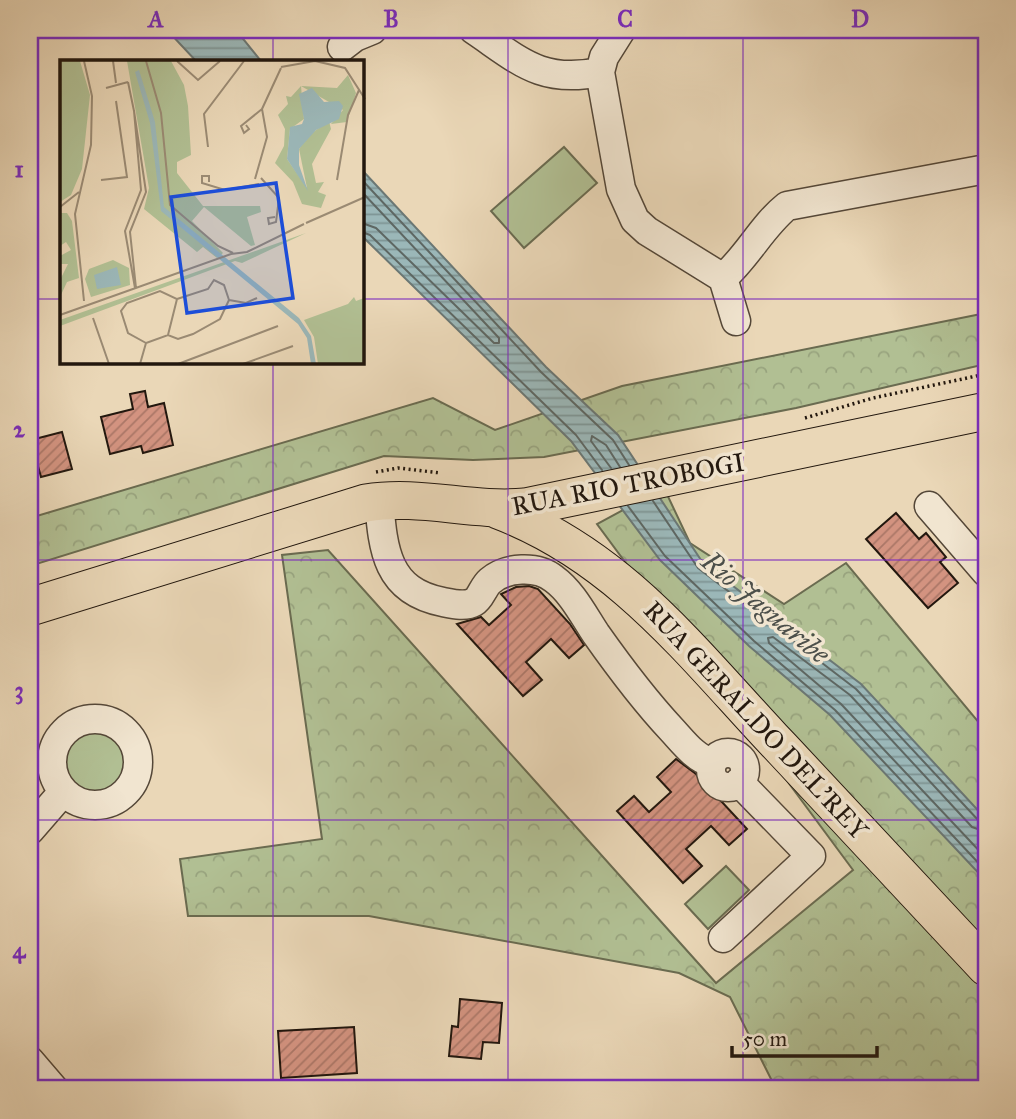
<svg xmlns="http://www.w3.org/2000/svg" width="1016" height="1119" font-family="'IM FELL Great Primer',serif">
  <defs>
    <pattern id="forest-crowns" width="20" height="18" patternUnits="userSpaceOnUse" patternTransform="scale(1.75)"><rect width="20" height="18" fill="#b1bf93"/><path d="M2 6a3 3 0 1 1 6 0M12 15a3 3 0 1 1 6 0" fill="none" stroke="#98a37e"/></pattern>
    <pattern id="water-rules" width="6" height="5" patternUnits="userSpaceOnUse" patternTransform="scale(1.75)"><rect width="6" height="5" fill="#9bb7b8"/><path d="M0 2.5h6" fill="none" stroke="#7e9494"/></pattern>
    <pattern id="building-hatch" width="6" height="6" patternUnits="userSpaceOnUse" patternTransform="scale(1.75)"><rect width="6" height="6" fill="#d39380"/><path d="M-1 1l2-2M0 6l6-6M5 7l2-2" fill="none" stroke="#ab7767"/></pattern>
  </defs>
  <rect width="100%" height="100%" fill="#ead7b7"/>
  <filter id="stains"><feTurbulence type="fractalNoise" baseFrequency=".00286" numOctaves="4"/><feColorMatrix values="0 0 0 0 .2 0 0 0 0 .09 0 0 0 0 .02 0 0 0 .5 -.17"/></filter>
  <radialGradient id="worn" r=".72"><stop offset=".6" stop-color="#630" stop-opacity="0"/><stop offset="1" stop-color="#630" stop-opacity=".3"/></radialGradient>
  <path fill="url(#forest-crowns)" stroke="#6a6b50" stroke-width="2" d="M986 313V364L796 408 544 457 473 460 384 456 30 566V518L433 398 495 430 622 386Z
    M664 488 690 543 784 604 846 563 986 731V1089H776L730 997 679 973 369 916H188L180 859 322 839 282 555 328 550 716 983 853 870 597 524Z"/>
  <path fill="#b1bf93" stroke="#6a6b50" stroke-width="2" d="M564 147 597 183 524 248 491 211Z
    M61 763a33 33 0 1 1 66 0a33 33 0 1 1-66 0Z
    M726 866 749 890 708 929 685 904Z"/>
  <path fill="url(#water-rules)" stroke="#6b7774" stroke-width="2" d="M167 30H236L261 61H196Z
    M362 170 546 367 618 435 703 563 861 684 986 819V881L830 715 749 646 660 560 571 441 362 236Z"/>
  <g fill="none" stroke-linecap="round" stroke-linejoin="round">
    <path stroke="#5e6763" stroke-width="2" d="M362 180 541 372 613 440 629 465
      M362 192 499 338V343H494L376 228 362 223
      M362 232 370 235 576 435 602 470
      M611 468 591 441 592 436 606 445 620 467
      M653 501 698 568 856 689 979 821 986 823
      M628 506 665 556 754 641 835 710 986 871
      M986 832 972 827 850 695 773 637 768 638 769 643 841 704 986 858"/>
  </g>
  <path fill="url(#building-hatch)" stroke="#22170e" stroke-width="2" d="M145 391 148 407 164 403 173 445 143 453 141 446 110 454 101 417 133 409 130 394Z
    M62 432 72 469 41 477 31 440Z
    M896 513 919 539 926 533 946 557 940 562 958 583 928 608 866 539Z
    M529 586 538 589 570 624 584 645 569 658 551 639 526 662 542 680 523 696 457 624 481 617 489 625 511 605 501 594 516 587Z
    M676 759 696 774 747 829 729 845 711 826 686 849 702 866 683 883 617 811 634 796 649 812 671 792 657 777Z
    M460 999 502 1003 499 1043 483 1042 481 1059 449 1056 452 1026 458 1027Z
    M354 1027 357 1073 281 1078 278 1031Z"/>
  <g fill="none" stroke-linecap="round" stroke-linejoin="round">
    <defs>
      <path id="minor" d="M474 30C520 61 541 84 600 72
        M621 30 604 57 600 72 621 189 635 220 647 231 723 278C748 256 762 226 787 206L986 169
        M342 47 355 37 372 30
        M723 278 736 321
        M379 501C383 549 386 591 443 602 453 604 465 607 474 602 481 598 483 587 490 581 506 567 537 565 554 579 572 592 584 616 596 634 620 668 644 700 672 730 684 743 695 758 712 763
        M929 506 986 572
        M52 762a43 43 0 1 1 86 0a43 43 0 1 1-86 0Z
        M711 770a17 17 0 1 1 34 0a17 17 0 1 1-34 0Z
        M30 830 63 792
        M723 938 811 856 739 782
        M30 1061 54 1089"/>
      <path id="major" d="M498 510C617 555 688 648 772 738 844 814 915 891 986 967
        M30 607 366 503C420 494 471 512 525 507L986 411"/>
    </defs>
    <use href="#minor" stroke="#544738" stroke-width="31"/>
    <use href="#major" stroke="#22170e" stroke-width="39"/>
    <path stroke="#22170e" stroke-width="3.5" stroke-dasharray="2 3.5" stroke-linecap="butt" d="M805 418 873 398 986 374
      M376 472 398 468 441 473"/>
    <use href="#minor" stroke="#f1e5d0" stroke-width="28"/>
    <use href="#major" stroke="#ead7b7" stroke-width="37"/>
  </g>
  <path fill="none" stroke="#7b2cbf" stroke-width="2" stroke-opacity="0.55" d="M273 30V61M508 30V1089M743 30V1089M30 299H61M362 299H986M273 362V1089M30 560H986M30 820H986"/>
  <g text-anchor="middle" stroke-width="7" stroke-linejoin="round" paint-order="stroke">
    <g font-size="26" fill="#22170e" stroke="#f1e5d0">
      <text transform="translate(628 484) rotate(-11)" y="9">RUA RIO TROBOGI</text>
      <text transform="translate(756 720) rotate(47)" y="9">RUA GERALDO DEL'REY</text>
    </g>
    <g font-size="28" font-style="italic" fill="#4c4f4a" stroke="#f1e5d0">
      <text transform="translate(766 607) rotate(40)" y="10">Rio Jaguaribe</text>
    </g>
  </g>
  <g transform="translate(60 60)">
    <rect width="304" height="304" fill="#ead7b7"/>
    <path d="M0 1H20L30 35 22 109 11 135 0 142ZM67 1H111L124 25 128 46 131 95 117 102V113L143 146H200L201 152 187 157 195 185 191 186 144 147 132 161 163 193 157 198 143 187 137 192 84 149 89 128ZM241 26 244 59 230 69 227 99 247 128 239 89 249 75 269 61 271 69 252 104 256 123 264 122 258 132 266 135 261 148 242 144 233 122 215 103 224 86 225 69 218 55 228 44 226 36 231 37ZM0 153H7L12 161 19 218 7 222 0 237V220L8 204H0V196L11 190 6 182 0 186ZM246 173 182 203 175 201 0 266V260Z" fill="#b1bf93"/>
    <path d="M288 15 296 33 287 62 271 64 283 50 241 26 277 28ZM53 200 69 208 70 225 31 237 25 219 29 209ZM294 237 296 241 304 238 303 304H258L254 277 244 260 288 244Z" fill="#b1bf93"/>
    <path d="M79 10 95 62 104 147 239 258 251 276 256 304H251L247 278 238 264 101 151 90 63 75 12ZM252 28 264 42 279 41 283 46 279 59 256 70 239 89V105L248 131 227 99 230 67 242 64 244 59 239 34ZM57 207 61 225 37 229 34 215Z" fill="#9bb7b8"/>
    <path fill="none" stroke="#9a8a73" stroke-width="2" d="M53 1 56 23M86 1 101 53 110 145 158 186 173 193M117 1 138 20 160 1M255 1 285 8 305 39M221 7 255 1M68 22 74 51M46 28 68 22M186 65 189 69 184 73 181 66 202 49M148 87 144 54 184 1M201 118 219 138 216 162 209 164 208 158 215 157M195 119 207 77 202 49 221 8M41 120 67 117 56 41M277 120 288 55 299 30M149 122V116H142V123L165 130 199 124M0 147 19 132M246 163 305 137M75 228 65 171 81 130 74 51 86 132 70 172 76 228M117 239 148 229 154 220 164 225 169 240M169 240 186 243 197 238M24 241 15 154 31 85 32 36 24 1M0 255 171 194 187 192 244 164M33 258 49 304M86 283 68 273 61 251 67 243 100 231 117 239 108 275M80 304 86 283 108 275 118 279 133 274 160 259 169 240M89 304H113M118 304 218 266M183 304 233 286"/>
    <path fill="#1d4ed8" fill-opacity="0.15" stroke="#1d4ed8" stroke-width="3.5" d="M216 123 233 238 127 253 111 137Z"/>
    <rect width="304" height="304" fill="none" stroke="#22170e" stroke-width="3.5"/>
  </g>
  <rect width="1016" height="1119" fill="none" stroke="#ead7b7" stroke-width="77"/>
  <path d="M732 1046v10h145v-10" fill="none" stroke="#22170e" stroke-width="3.5"/>
  <text x="743" y="1046" font-size="21" fill="#22170e" stroke="#f1e5d0" stroke-width="5" paint-order="stroke">50 m</text>
  <rect x="38" y="38" width="940" height="1042" fill="none" stroke="#7b2cbf" stroke-width="2.5"/>
  <g font-size="23" text-anchor="middle" font-weight="bold" fill="#7b2cbf">
    <text x="156" y="27">A</text>
    <text x="391" y="27">B</text>
    <text x="625" y="27">C</text>
    <text x="860" y="27">D</text>
    <text x="19" y="177">1</text>
    <text x="19" y="437">2</text>
    <text x="19" y="698">3</text>
    <text x="19" y="958">4</text>
  </g>
  <rect width="100%" height="100%" filter="url(#stains)"/>
  <rect width="100%" height="100%" fill="url(#worn)"/>
</svg>
